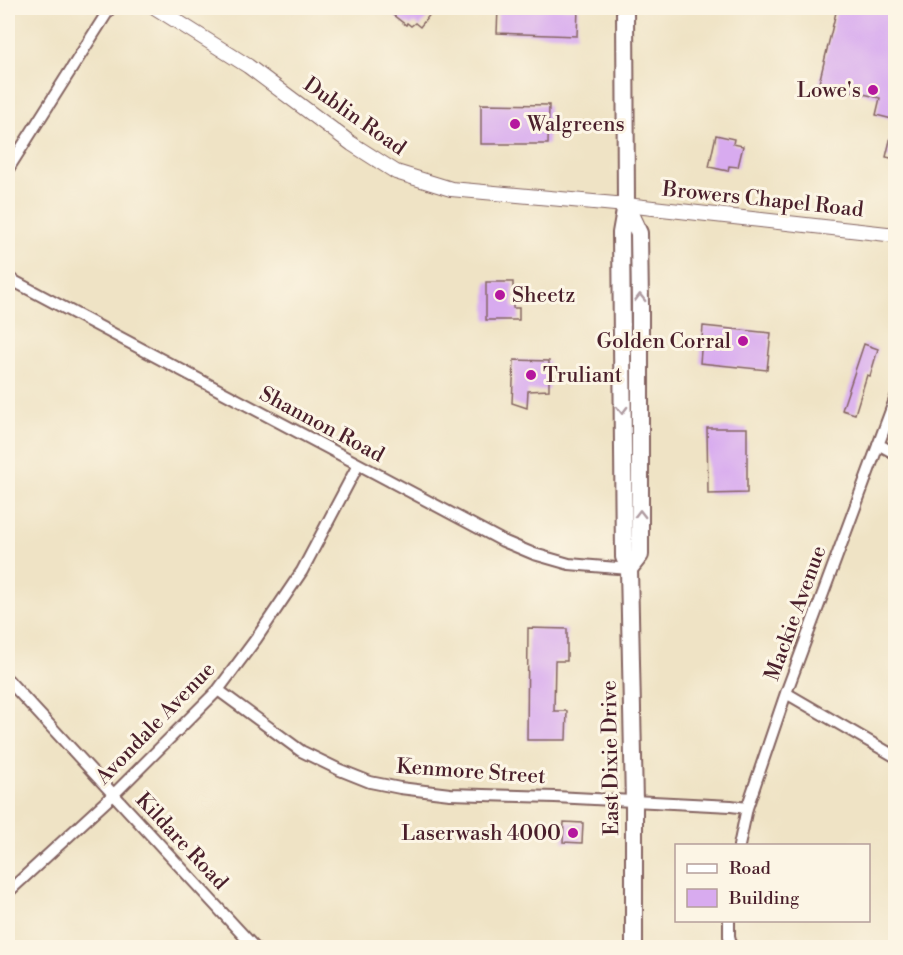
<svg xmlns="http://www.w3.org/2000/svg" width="903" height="955" font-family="'Libre Bodoni',serif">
  <rect width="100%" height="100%" fill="#fcf5e5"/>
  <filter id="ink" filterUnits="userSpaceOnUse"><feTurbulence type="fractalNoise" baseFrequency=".0167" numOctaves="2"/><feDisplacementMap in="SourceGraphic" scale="12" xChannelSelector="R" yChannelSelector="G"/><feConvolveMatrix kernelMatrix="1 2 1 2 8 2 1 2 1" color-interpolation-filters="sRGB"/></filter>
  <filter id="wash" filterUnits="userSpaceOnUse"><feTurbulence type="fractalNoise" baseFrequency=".008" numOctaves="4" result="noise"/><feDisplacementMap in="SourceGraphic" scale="24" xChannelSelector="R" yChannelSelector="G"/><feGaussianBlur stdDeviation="1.35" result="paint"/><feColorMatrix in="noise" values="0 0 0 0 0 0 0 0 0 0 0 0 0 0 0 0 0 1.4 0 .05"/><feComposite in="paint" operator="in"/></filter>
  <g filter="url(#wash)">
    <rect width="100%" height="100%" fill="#efe3c5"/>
    <g id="blocks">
      <path fill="#d8abef" d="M384 8H435L420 27 415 23 411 26 407 23 406 25Z
        M498 8H578L577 36 497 33Z
        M837 8H896V120L876 115 880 98 819 83Z
        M481 104 549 105 548 144H481Z
        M892 132H896V159L886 157Z
        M716 135 734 139 733 144 743 146 738 167 729 166 728 171 709 167Z
        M486 282H513V308H519V320H486Z
        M703 326 771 333 767 370 700 363Z
        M864 344 878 349 870 376 867 375 855 414 842 410Z
        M514 360 549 361V390L528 391 527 408 512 403Z
        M707 428H747V493L708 494Z
        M528 628 567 629V661H555L554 711H567L566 740H527Z
        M564 822 583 823 582 843 563 842Z"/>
    </g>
  </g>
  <g filter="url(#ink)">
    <use href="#blocks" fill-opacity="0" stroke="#846461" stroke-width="1.5"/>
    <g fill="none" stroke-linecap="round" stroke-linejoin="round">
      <defs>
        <path id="minor" d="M8 169 110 8
          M8 278 503 541 534 554 569 564 629 569
          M878 444 896 454
          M8 680 255 948
          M218 690 301 751 340 770 370 782 400 788 450 794 555 797 731 806 747 808
          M786 693 896 757
          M739 846 747 808 786 693 896 397
          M8 892 113 795 218 690 256 639 302 571 358 465
          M729 920V936L732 948"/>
        <path id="tertiary" d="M156 8 248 66 352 144 396 172 451 189 626 205 896 235"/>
        <path id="primary" d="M625 8 626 205 621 233 624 557 629 569 634 802V948
          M626 205 639 233 640 302V555L629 569"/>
      </defs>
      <use href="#minor" stroke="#846461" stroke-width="14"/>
      <use href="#tertiary" stroke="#846461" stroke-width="16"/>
      <use href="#primary" stroke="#846461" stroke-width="20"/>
      <use href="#minor" stroke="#fff" stroke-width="10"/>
      <use href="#tertiary" stroke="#fff" stroke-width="14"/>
      <use href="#primary" stroke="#fff" stroke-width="16"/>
    </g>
    <defs><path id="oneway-chevron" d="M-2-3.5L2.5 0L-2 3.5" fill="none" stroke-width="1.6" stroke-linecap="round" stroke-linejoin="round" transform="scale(1.5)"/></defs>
    <g stroke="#ae9aa0">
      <use href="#oneway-chevron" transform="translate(640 298) rotate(-91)"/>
      <use href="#oneway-chevron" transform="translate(622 410) rotate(89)"/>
      <use href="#oneway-chevron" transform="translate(640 514) rotate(-90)"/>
    </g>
  </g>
  <g fill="#b5179e" stroke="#fcf5e5" stroke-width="2">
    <circle cx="873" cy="90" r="6"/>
    <circle cx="515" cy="124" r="6"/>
    <circle cx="500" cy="295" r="6"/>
    <circle cx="743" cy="341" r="6"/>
    <circle cx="531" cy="375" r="6"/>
    <circle cx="573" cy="833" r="6"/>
  </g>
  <g text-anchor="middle" stroke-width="6" stroke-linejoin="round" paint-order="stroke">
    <g font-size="21" fill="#4a1f2b" stroke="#fcf5e5" text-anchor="end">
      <text x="861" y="97">Lowe's</text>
      <text x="527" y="131" text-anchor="start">Walgreens</text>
      <text x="512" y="302" text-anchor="start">Sheetz</text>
      <text x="731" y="348">Golden Corral</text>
      <text x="543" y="382" text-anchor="start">Truliant</text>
      <text x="561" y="840">Laserwash 4000</text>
    </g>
    <g font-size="21" fill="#4a1f2b" stroke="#fcf5e5">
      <text transform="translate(355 116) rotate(35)" y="7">Dublin Road</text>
      <text transform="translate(763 199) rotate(6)" y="7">Browers Chapel Road</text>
      <text transform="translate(322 424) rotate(28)" y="7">Shannon Road</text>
      <text transform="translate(795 613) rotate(-70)" y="7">Mackie Avenue</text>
      <text transform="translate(155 723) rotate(-46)" y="7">Avondale Avenue</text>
      <text transform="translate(610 758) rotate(-91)" y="7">East Dixie Drive</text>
      <text transform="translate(471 771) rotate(4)" y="7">Kenmore Street</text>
      <text transform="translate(182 841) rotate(47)" y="7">Kildare Road</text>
    </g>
  </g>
  <rect width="903" height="955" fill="none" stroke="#fcf5e5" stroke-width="30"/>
  <rect x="675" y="844" width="195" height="78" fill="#fcf5e5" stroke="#b59f9b" stroke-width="1.5"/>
  <rect x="687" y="864" width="30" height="9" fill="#ffffff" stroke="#b59f9b" stroke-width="1.5"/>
  <text x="729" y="874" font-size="18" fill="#4a1f2b">Road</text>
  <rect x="687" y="889" width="30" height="18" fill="#d8abef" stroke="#b59f9b" stroke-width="1.5"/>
  <text x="729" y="904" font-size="18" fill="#4a1f2b">Building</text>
</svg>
